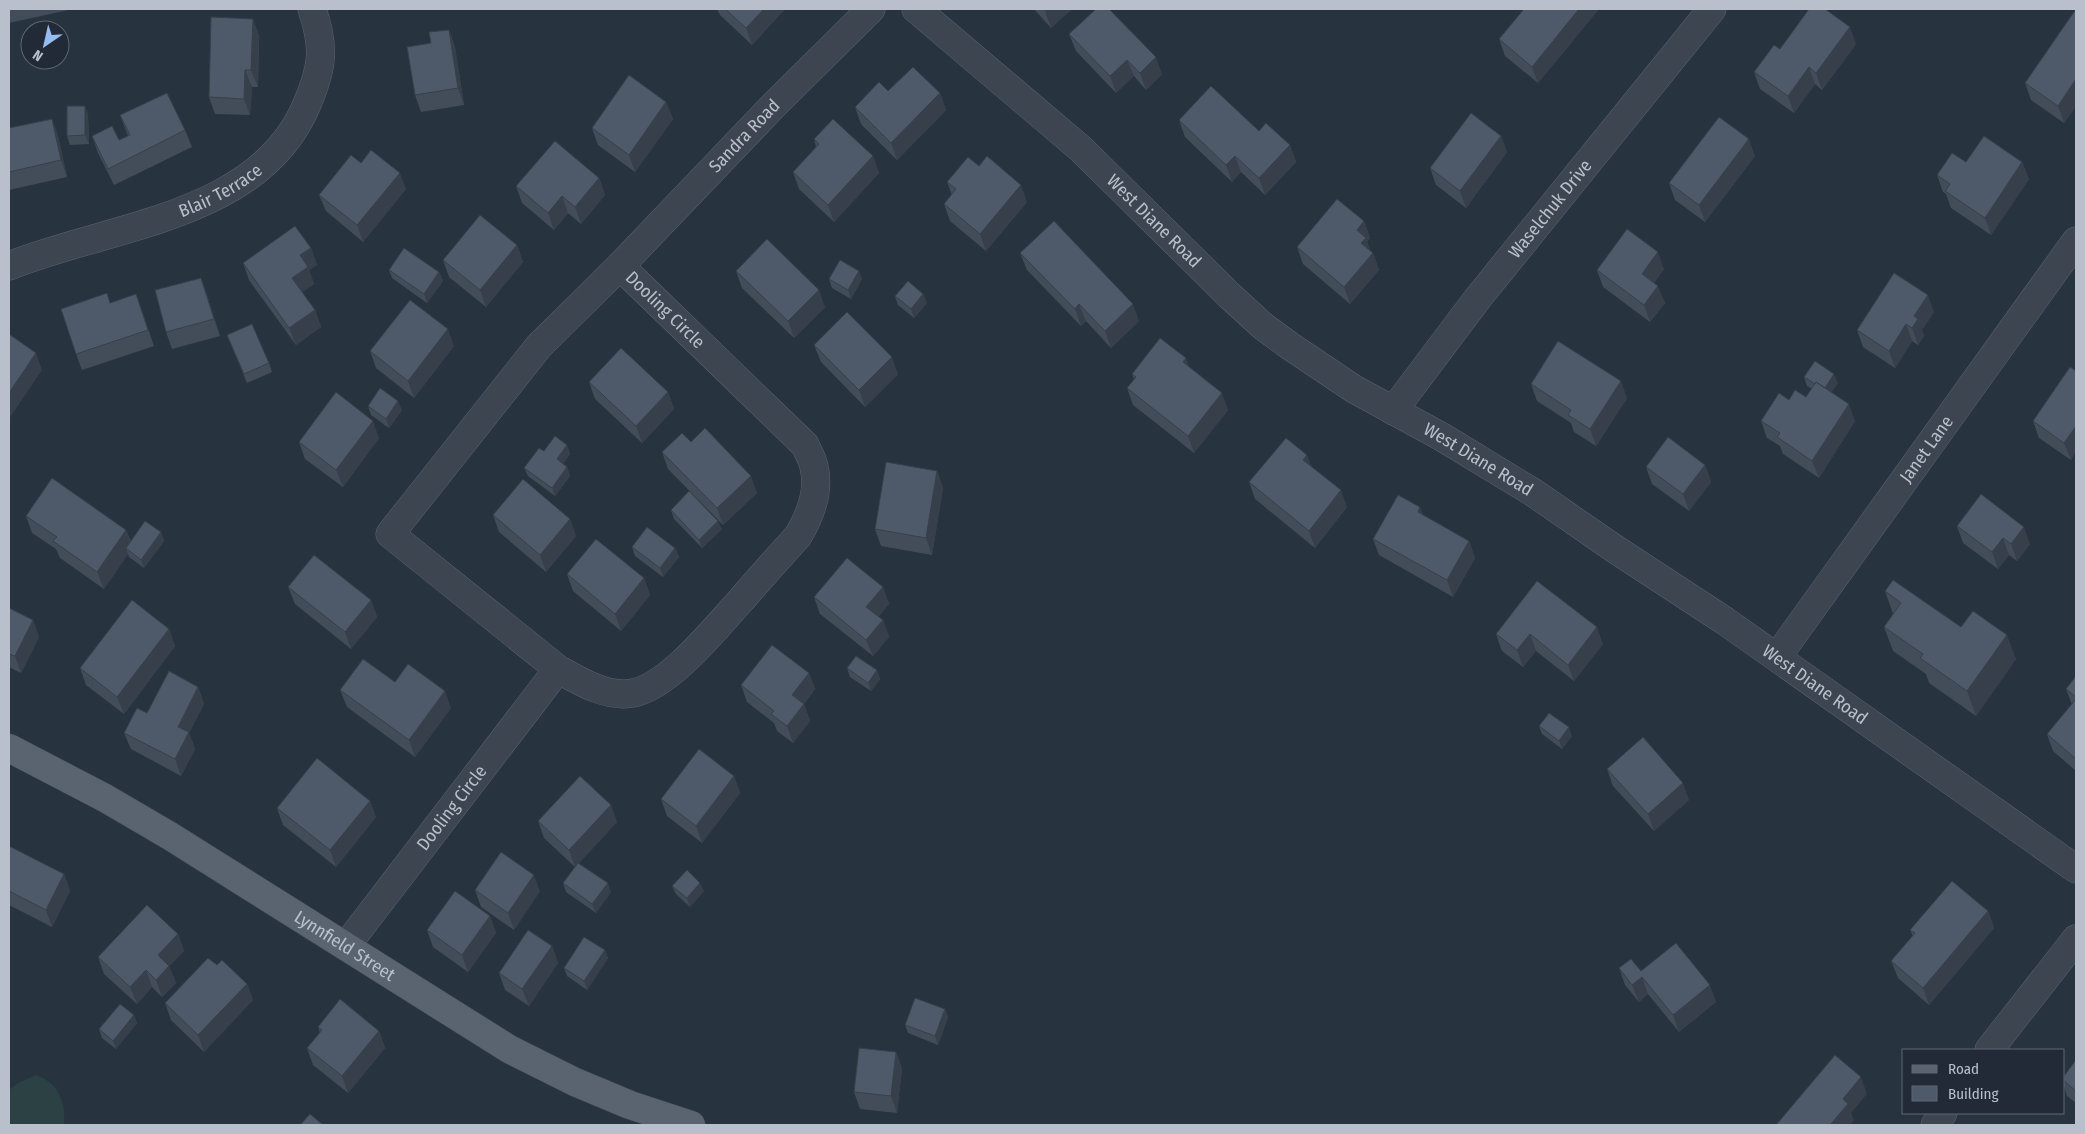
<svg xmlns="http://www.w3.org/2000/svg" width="2085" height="1134" font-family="'Fira Sans Condensed',sans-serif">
  <rect width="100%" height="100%" fill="#283340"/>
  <path fill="#2b4143" d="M36 1075C59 1083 66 1103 64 1125H9V1090L18 1083Z"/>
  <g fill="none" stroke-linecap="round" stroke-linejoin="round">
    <defs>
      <g id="minor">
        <path id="s1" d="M916 9 1081 149 1230 296 1264 327 1290 346 1354 389 1442 437 1534 493 1615 549 1725 621 2076 869"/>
        <path id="s2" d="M9 266C110 225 260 218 307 104 323 67 325 47 312 9"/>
        <path id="s3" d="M620 266 773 106 871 9"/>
        <path id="s4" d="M1393 411 1478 298 1712 9"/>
        <path id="s5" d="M1777 657 2076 241"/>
        <path id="s6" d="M346 946 558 669 390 534 539 346 620 266 805 445C808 452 813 460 814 467 820 492 810 516 798 536 779 557 760 578 742 599 717 626 670 686 633 693 607 698 579 681 558 669"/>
        <path d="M1989 1050 2076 939"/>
        <path d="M1935 1125 1943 1113"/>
      </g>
      <g id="major">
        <path id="s7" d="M9 748 105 798 170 836 509 1049 575 1082 630 1105 691 1125"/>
      </g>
    </defs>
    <use href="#minor" stroke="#5a636e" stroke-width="29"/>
    <use href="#major" stroke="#464e5a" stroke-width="29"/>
    <use href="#minor" stroke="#3c4550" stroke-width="28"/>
    <use href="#major" stroke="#5a6470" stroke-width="28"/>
  </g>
  <path fill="#434d5a" d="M9 9H73L9 23Z
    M717 9H785L752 45 720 15Z
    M1034 9H1072L1051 28Z
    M1524 9H1599L1538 83 1505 56 1499 39Z
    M2076 9V106L2064 123 2031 100 2025 83Z
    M253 19 259 36 258 87H252L250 115 215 114 209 97Z
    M449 30 455 47 464 105 421 112 415 95Z
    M1069 34 1162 74 1146 90 1134 76 1116 93 1076 51Z
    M1856 44 1822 90 1815 84 1794 113 1760 89 1754 72 1780 49Z
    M888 91 940 93 946 110 897 160 861 124 855 107Z
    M666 102 673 119 635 172 598 145 592 128Z
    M85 106 88 115 89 144 70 145 67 136Z
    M120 115 185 130 192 147 114 185 98 153 92 136 119 140 128 136Z
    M52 119 58 136 67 177 9 190V128Z
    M1179 120 1259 131 1290 145 1296 162 1265 195 1241 172 1232 182 1185 137Z
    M1501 136 1507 152 1466 208 1436 185 1430 168Z
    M814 139 873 156 879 173 834 222 799 189 793 172 816 147Z
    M1755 156 1705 222 1675 200 1669 183Z
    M1966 162H2022L2029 179 1991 235 1951 208 1946 194 1943 192 1937 175Z
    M361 163 406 189 363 242 326 211 319 195Z
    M599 178 605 195 581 224 568 213 554 230 522 203 516 186Z
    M947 182 1027 202 986 251 950 221 944 204 952 195Z
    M1364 221 1370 238 1367 242 1371 252 1373 253 1379 270 1350 304 1303 264 1297 247Z
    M517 245 523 262 486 307 449 277 443 260Z
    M311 248 317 265 309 270 314 284 302 292 315 310 321 327 296 345 249 280 243 263Z
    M1020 253 1139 321 1111 348 1086 321 1081 326 1027 270Z
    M1664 269 1654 283 1665 303 1650 322 1603 287 1597 270Z
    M389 270 439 272 443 281 427 303 392 278Z
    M736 271 825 307 794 338 742 288Z
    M829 279H862L851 299 832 288Z
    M136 294 154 346 82 370 76 354 111 303Z
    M923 294 927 303 914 318 898 305 895 296Z
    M207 295 220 336 172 349 166 332Z
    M1934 312 1922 330 1924 336 1918 345 1912 341 1895 368 1863 347 1857 330Z
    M227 335 269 363 272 372 247 383Z
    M814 345 898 374 865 407 821 362Z
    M454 346 414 398 376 368 370 351Z
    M1186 358 1189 367 1228 410 1194 453 1133 405 1127 388 1134 379 1132 374Z
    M2076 371V451L2071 460 2039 438 2033 421Z
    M1804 377 1838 383 1831 392 1855 421 1819 478 1783 454 1780 446 1767 438 1761 421 1789 400 1806 397 1812 389 1807 386Z
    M589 382 668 392 674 409 642 443 595 399Z
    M1531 384 1627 398 1596 446 1574 432 1571 423 1537 401Z
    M368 406 402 410 389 428 371 415Z
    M379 438 343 487 305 459 299 442Z
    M691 442 757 493 723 525 668 469 662 452Z
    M567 445 570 454 563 464 567 467 570 476 555 496 528 476 524 468 544 451Z
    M1307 455 1311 466 1347 507 1315 548 1255 499 1249 482Z
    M1705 465 1711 482 1689 511 1652 484 1646 467Z
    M937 471 943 488 932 555 881 546 875 529Z
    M671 510 722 529 702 548 674 519Z
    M493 515 570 519 576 536 546 572 499 532Z
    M26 516 126 530 131 542 161 532 164 541 144 568 129 557 128 554 104 589 60 558 56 549 32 533Z
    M1957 526 2030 544 2017 561 2009 555 1998 569 1963 543Z
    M1373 539 1469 541 1475 558 1453 597 1379 555Z
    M632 547 675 548 679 557 663 577 635 556Z
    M567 574 644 578 650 595 621 631 573 591Z
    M1537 581 1603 644 1574 681 1536 651 1523 667 1502 651 1496 634Z
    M288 587 371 600 377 617 351 649 295 604Z
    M883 587 889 604 878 616 883 620 889 637 873 656 820 614 814 597Z
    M1885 591 1961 627 2016 659 1976 716 1929 683 1926 674 1893 651 1884 627 1893 614Z
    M9 608 33 620 39 637 21 673 9 667Z
    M169 629 175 646 124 714 86 685 80 668Z
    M847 668 877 670 880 679 871 691 850 677Z
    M809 673 815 689 804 704 810 721 793 743 777 731 774 723 747 702 741 685Z
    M2076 676V771L2053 751 2047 734 2072 705 2066 689Z
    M395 682 451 708 415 757 347 707 340 690Z
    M198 687 204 704 189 733 195 749 181 776 131 749 124 733 147 713Z
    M1539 726 1572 736 1562 749 1542 734Z
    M1607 769 1689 800 1654 831 1613 786Z
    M734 776 740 793 702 843 667 816 661 799Z
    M370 801 376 817 336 867 283 825 277 808Z
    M538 821 617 822 579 863 611 892 596 913 566 892 563 883 575 867 544 838Z
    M9 846 64 874 70 891 52 927 9 905Z
    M672 886 704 891 690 907 676 894Z
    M475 890 540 891 514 930 481 907Z
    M1988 911 1994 928 1929 1005 1898 978 1891 961 1913 936 1910 930Z
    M490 916 496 933 468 972 433 947 427 930Z
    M178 934 184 951 169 966 176 983 162 997 152 987 137 1004 104 974 98 957Z
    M552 946 558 963 529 1006 505 990 499 973Z
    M605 950 608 958 587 990 567 976 564 968Z
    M217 965 247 984 253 1000 204 1052 171 1020 165 1003Z
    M1619 968 1641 971 1716 1002 1679 1032 1648 994 1639 1002 1625 985Z
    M945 1009 948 1017 938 1045 908 1033 905 1025Z
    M134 1015 137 1023 116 1049 102 1038 99 1029Z
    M318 1027 379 1031 385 1048 348 1093 313 1065 307 1048 320 1033Z
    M896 1052 902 1069 897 1113 860 1109 854 1092Z
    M2076 1060V1103L2067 1096 2064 1086V1076Z"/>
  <path fill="#373f4a" d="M764 9H785L752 45 746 28Z
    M1047 9H1072L1051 28 1045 11Z
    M1579 9H1599L1538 83 1532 67Z
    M253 19 259 36 258 87 251 70Z
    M1850 27 1856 44 1822 90 1816 73Z
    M449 30 455 47 464 105 458 88Z
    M1156 57 1162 74 1146 90 1140 73Z
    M1127 60 1134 76 1116 93 1110 76Z
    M1809 67 1815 84 1794 113 1788 96Z
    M245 70 252 87 250 115 244 99Z
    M2076 79V106L2064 123 2058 106Z
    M940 93 946 110 897 160 891 143Z
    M666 102 673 119 635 172 629 155Z
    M85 106 88 115 89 144 85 135Z
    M52 119 58 136 67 177 61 160Z
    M1501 136 1507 152 1466 208 1460 191Z
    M1749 139 1755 156 1705 222 1699 205Z
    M1290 145 1296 162 1265 195 1259 178Z
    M873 156 879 173 834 222 828 205Z
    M1235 156 1241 172 1232 182 1226 165Z
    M2022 162 2029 179 1991 235 1985 218Z
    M400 173 406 189 363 242 357 225Z
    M599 178 605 195 581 224 575 207Z
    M1021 185 1027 202 986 251 980 234Z
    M562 196 568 213 554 230 548 213Z
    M1364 221 1370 238 1367 242 1372 254 1367 260 1357 230Z
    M517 245 523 262 486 307 480 290Z
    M311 248 317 265 309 270 314 284 298 295 292 278 300 255Z
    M1658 252 1664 269 1648 291 1642 274Z
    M1373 253 1379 270 1350 304 1344 287Z
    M859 271 862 279 851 299 848 290Z
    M439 272 443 281 427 303 424 294Z
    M201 278 207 295 220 336 214 319Z
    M1658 286 1665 303 1650 322 1644 305Z
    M819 290 825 307 794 338 788 321Z
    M923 294 927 303 914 318 911 309Z
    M1928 295 1934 312 1922 330 1924 336 1918 345 1912 328 1914 316Z
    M1079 304 1086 321 1081 326 1075 309Z
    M1133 304 1139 321 1111 348 1105 331Z
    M315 310 321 327 296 345 289 328Z
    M1906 324 1912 341 1895 368 1889 351Z
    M448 329 454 346 414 398 408 381Z
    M36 353 42 370 9 419V393Z
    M892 357 898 374 865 407 859 390Z
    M1186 358 1192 375 1183 362Z
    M1834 374 1838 383 1827 399 1824 390Z
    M1621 381 1627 398 1596 446 1590 429Z
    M668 392 674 409 642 443 636 426Z
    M1222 393 1228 410 1194 453 1188 436Z
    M398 401 402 410 389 428 386 419Z
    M1849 404 1855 421 1819 478 1812 461Z
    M373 421 379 438 343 487 336 470Z
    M2076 426V451L2071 460 2064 443Z
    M567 445 570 454 560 468 557 459Z
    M1307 455 1313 472 1303 460Z
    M1705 465 1711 482 1689 511 1683 494Z
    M567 467 570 476 555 496 552 488Z
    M937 471 943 488 932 555 926 538Z
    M751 476 757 493 723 525 717 508Z
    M1341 490 1347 507 1315 548 1309 531Z
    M1420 507 1427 524 1418 512Z
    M570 519 576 536 546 572 540 555Z
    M718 521 722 529 702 548 699 540Z
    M2024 527 2030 544 2017 561 2011 544Z
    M126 530 132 547 126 548 128 554 104 589 97 572Z
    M161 532 164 541 144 568 141 560Z
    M2003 538 2009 555 1998 569 1992 552Z
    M1469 541 1475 558 1453 597 1447 580Z
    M675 548 679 557 663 577 660 568Z
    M644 578 650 595 621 631 615 614Z
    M883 587 889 604 873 624 866 607Z
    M371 600 377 617 351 649 345 632Z
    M33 620 39 637 21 673 15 656Z
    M883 620 889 637 873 656 866 640Z
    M1597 627 1603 644 1574 681 1568 665Z
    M169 629 175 646 124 714 117 697Z
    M1530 634 1536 651 1523 667 1517 650Z
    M2007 635 2016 659 1976 716 1967 691Z
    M877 670 880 679 871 691 868 683Z
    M809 673 815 689 798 712 792 695Z
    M198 687 204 704 189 733 195 749 181 776 175 759 178 727Z
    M445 691 451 708 415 757 409 740Z
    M804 704 810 721 793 743 787 726Z
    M1569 727 1572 736 1562 749 1559 741Z
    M734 776 740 793 702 843 696 826Z
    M1683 783 1689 800 1654 831 1648 814Z
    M370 801 376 817 336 867 330 850Z
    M611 805 617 822 575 867 569 850Z
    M64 874 70 891 52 927 46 910Z
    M534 875 540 891 514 930 508 913Z
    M608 883 611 892 596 913 592 904Z
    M700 883 704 891 690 907 687 898Z
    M1988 911 1994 928 1929 1005 1923 988Z
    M490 916 496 933 468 972 462 955Z
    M178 934 184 951 169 966 176 983 162 997 156 980 158 955Z
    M552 946 558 963 529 1006 522 989Z
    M605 950 608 958 587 990 584 981Z
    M146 970 152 987 137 1004 130 987Z
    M1642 977 1648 994 1639 1002 1632 985Z
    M247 984 253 1000 204 1052 198 1035Z
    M1710 985 1716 1002 1679 1032 1673 1015Z
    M945 1009 948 1017 938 1045 935 1036Z
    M134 1015 137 1023 116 1049 113 1041Z
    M379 1031 385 1048 348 1093 342 1076Z
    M896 1052 902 1069 897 1113 891 1096Z
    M1861 1077 1867 1094 1851 1113 1854 1120 1850 1125H1830L1843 1099Z"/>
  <path fill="#4e5a69" stroke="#373f4a" d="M725 9H764L746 28Z
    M1096 9H1109L1156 57 1140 73 1127 60 1110 76 1069 34Z
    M1524 9H1579L1532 67 1499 39Z
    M1809 9H1825L1850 27 1816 73 1809 67 1788 96 1754 72 1774 45 1780 49Z
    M2076 9V79L2058 106 2025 83Z
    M211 17 253 19 251 70H245L244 99 209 97Z
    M449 30 458 88 415 95 407 47 431 43 429 32Z
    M913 67 940 93 891 143 855 107 879 82 888 91Z
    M629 75 666 102 629 155 592 128Z
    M1211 86 1259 131 1266 123 1290 145 1259 178 1235 156 1226 165 1179 120Z
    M167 93 185 130 108 169 92 136 112 126 119 140 130 135 120 115Z
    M67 106H85V135L67 136Z
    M1471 113 1501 136 1460 191 1430 168Z
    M1719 117 1749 139 1699 205 1669 183Z
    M52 119 61 160 9 172V128Z
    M833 119 873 156 828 205 793 172 819 144 814 139Z
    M1984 136 2022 162 1985 218 1945 191 1950 184 1937 175 1952 153 1966 162Z
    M555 141 599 178 575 207 562 196 548 213 516 186Z
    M371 150 400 173 357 225 319 195 351 155 361 163Z
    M987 156 1021 185 980 234 944 204 956 189 947 182 968 157 979 166Z
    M1337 199 1364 221 1357 230 1366 238 1361 243 1373 253 1344 287 1297 247Z
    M480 215 517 245 480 290 443 260Z
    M1054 221 1133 304 1105 331 1079 304 1075 309 1020 253Z
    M295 226 311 248 300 255 308 267 292 278 315 310 289 328 243 263Z
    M1627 229 1658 252 1642 274 1658 286 1644 305 1597 270Z
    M767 239 819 290 788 321 736 271Z
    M404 248 439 272 424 294 389 270Z
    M840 260 859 271 848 290 829 279Z
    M1894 273 1928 295 1914 316 1918 319 1912 328 1906 324 1889 351 1857 330Z
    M201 278 214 319 166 332 155 290Z
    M908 281 923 294 911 309 895 296Z
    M107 293 110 303 136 294 148 330 76 354 61 309Z
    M410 300 448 329 408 381 370 351Z
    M847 312 892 357 859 390 814 345Z
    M252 324 269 363 244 374 227 335Z
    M9 334 36 353 9 393Z
    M1160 338 1186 358 1183 362 1222 393 1188 436 1127 388 1136 377 1132 374Z
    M1558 341 1621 381 1590 429 1568 415 1571 410 1531 384Z
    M621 348 668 392 636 426 589 382Z
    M1815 361 1834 374 1825 388 1816 382 1815 384 1804 377Z
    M2070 367 2076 371V426L2064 443 2033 421Z
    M1816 382 1849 404 1812 461 1777 437 1780 433 1761 421 1779 393 1789 400 1795 390 1806 397Z
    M380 388 398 401 386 419 368 406Z
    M336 392 373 421 336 470 299 442Z
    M705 428 751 476 717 508 662 452 682 433 691 442Z
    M555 436 567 445 557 459 567 467 552 488 524 468 539 448 544 451Z
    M1668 437 1705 465 1683 494 1646 467Z
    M1286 438 1307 455 1303 460 1341 490 1309 531 1249 482Z
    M886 462 937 471 926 538 875 529Z
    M52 478 126 530 97 572 53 541 57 537 26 516Z
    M523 479 570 519 540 555 493 515Z
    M689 491 718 521 699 540 671 510Z
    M1981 494 2024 527 2011 544 2003 538 1992 552 1957 526Z
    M1398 495 1420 507 1418 512 1469 541 1447 580 1373 539Z
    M145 521 161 532 141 560 126 548Z
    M647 527 675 548 660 568 632 547Z
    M596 539 644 578 615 614 567 574Z
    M314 555 371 600 345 632 288 587Z
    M847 558 883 587 866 607 883 620 866 640 814 597Z
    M1893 580 1961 627 1973 611 2007 635 1967 691 1920 658 1923 654 1884 627 1901 603 1885 591Z
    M1537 581 1597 627 1568 665 1530 634 1517 650 1496 634Z
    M132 600 169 629 117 697 80 668Z
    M9 608 33 620 15 656 9 654Z
    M772 645 809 673 792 695 804 704 787 726 771 714 774 711 741 685Z
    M856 656 877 670 868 683 847 668Z
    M363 659 395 682 408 664 445 691 409 740 340 690Z
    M169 671 198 687 178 727 189 732 175 759 124 733 137 708 147 713Z
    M2076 676V697L2066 689Z
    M2076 699V759L2047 734Z
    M1549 713 1569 727 1559 741 1539 726Z
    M1643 737 1683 783 1648 814 1607 769Z
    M699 749 734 776 696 826 661 799Z
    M317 758 370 801 330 850 277 808Z
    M580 776 611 805 569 850 538 821Z
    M9 846 64 874 46 910 9 891Z
    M501 852 534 875 508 913 475 890Z
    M578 863 608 883 592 904 563 883Z
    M687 870 700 883 687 898 672 886Z
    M1952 881 1988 911 1923 988 1891 961 1915 933 1910 930Z
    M455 891 490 916 462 955 427 930Z
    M147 905 178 934 158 955 169 966 156 980 146 970 130 987 98 957Z
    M528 930 552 946 522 989 499 973Z
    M584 937 605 950 584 981 564 968Z
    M1676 943 1710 985 1673 1015 1642 977 1632 985 1619 968 1631 959 1641 971Z
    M208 958 217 965 222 960 247 984 198 1035 165 1003Z
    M915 998 945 1009 935 1036 905 1025Z
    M340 999 379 1031 342 1076 307 1048 322 1030 318 1027Z
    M120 1004 134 1015 113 1041 99 1029Z
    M859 1048 896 1052 891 1096 854 1092Z
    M1835 1055 1861 1077 1843 1099 1848 1104 1830 1125H1776Z
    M2076 1060V1091L2064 1081V1076Z
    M310 1114 323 1125H300Z"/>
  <g text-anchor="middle" stroke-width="4" stroke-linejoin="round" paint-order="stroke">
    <g font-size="18" fill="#b9c0cb" stroke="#212a36">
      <text dy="6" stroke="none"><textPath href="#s3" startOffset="180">Sandra Road</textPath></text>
      <text dy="6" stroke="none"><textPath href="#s2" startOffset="225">Blair Terrace</textPath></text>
      <text dy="6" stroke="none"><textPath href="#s4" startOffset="256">Waselchuk Drive</textPath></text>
      <text dy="6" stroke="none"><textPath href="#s1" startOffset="319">West Diane Road</textPath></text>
      <text dy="6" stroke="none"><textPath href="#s6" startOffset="981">Dooling Circle</textPath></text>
      <text dy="6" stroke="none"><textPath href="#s5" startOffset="256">Janet Lane</textPath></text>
      <text dy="6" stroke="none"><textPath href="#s1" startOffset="724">West Diane Road</textPath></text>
      <text dy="6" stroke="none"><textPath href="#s1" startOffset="1129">West Diane Road</textPath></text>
      <text dy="6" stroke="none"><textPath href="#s6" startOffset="174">Dooling Circle</textPath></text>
      <text dy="6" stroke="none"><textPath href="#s7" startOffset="390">Lynnfield Street</textPath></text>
    </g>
  </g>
  <rect width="2085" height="1134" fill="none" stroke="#b9c0cb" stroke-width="20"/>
  <rect x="1902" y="1049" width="162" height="65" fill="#212a36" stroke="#5e6672"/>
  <rect x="1912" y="1065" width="25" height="8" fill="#5a6470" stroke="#5e6672"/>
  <text x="1948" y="1074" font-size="15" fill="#b9c0cb">Road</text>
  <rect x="1912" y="1086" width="25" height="15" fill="#4e5a69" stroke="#5e6672"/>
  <text x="1948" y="1099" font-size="15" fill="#b9c0cb">Building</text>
  <g transform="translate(45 45) rotate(214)"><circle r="24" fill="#212a36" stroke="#5e6672"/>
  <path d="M0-4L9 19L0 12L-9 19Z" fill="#96baf2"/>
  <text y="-8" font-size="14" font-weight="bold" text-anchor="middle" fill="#b9c0cb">N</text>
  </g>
</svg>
